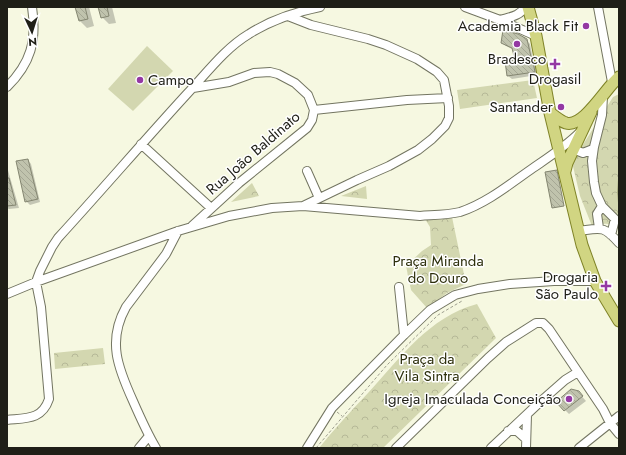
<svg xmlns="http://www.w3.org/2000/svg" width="626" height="455" font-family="Jost,sans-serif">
  <defs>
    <pattern id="forest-crowns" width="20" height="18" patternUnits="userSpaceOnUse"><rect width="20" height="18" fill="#d3d7b0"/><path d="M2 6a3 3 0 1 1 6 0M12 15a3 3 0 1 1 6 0" fill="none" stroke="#b5b897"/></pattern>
    <pattern id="building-back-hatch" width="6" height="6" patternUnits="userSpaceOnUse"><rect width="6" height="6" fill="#c0c3ad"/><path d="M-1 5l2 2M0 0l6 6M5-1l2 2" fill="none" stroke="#a5a794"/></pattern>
  </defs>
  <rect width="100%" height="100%" fill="#f6f8e1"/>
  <path fill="#d3d7b0" d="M147 46 173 71 133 111 108 89Z"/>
  <path fill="url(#forest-crowns)" d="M533 80 537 98 460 109 457 90Z
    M619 94V230C611 222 602 223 592 226L580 196 572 162 613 97Z
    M252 183 259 196 231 202Z
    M366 186 367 199 341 196Z
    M452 217 466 284 447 293 427 308 411 290 406 266 422 251 431 245 430 227 425 219Z
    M477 304 496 338 383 448H319C334 429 351 411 368 393 400 358 429 317 477 304Z
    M103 348 105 364 55 369 54 353Z"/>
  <path fill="#0003" d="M76 7H89L94 26 87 28 80 21Z
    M99 7H112L116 23 109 24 102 17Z
    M526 40 530 44 533 60 535 61 537 75 512 79 508 76 516 60 514 50 506 46 502 43Z
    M28 160 31 164 40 202 30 205 26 201Z
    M7 167 19 208 9 209 7 208Z
    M578 392 586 401 569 414 565 410Z"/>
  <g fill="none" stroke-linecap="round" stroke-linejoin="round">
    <path stroke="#a8ac81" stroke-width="2" d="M619 179 618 192 619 203"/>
  </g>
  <path fill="url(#building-back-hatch)" stroke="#848671" d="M75 7H85L88 19 79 21Z
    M98 7H107L109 16 101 18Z
    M503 30 518 34 527 39 531 57H532L535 72 507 76 505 61 515 60 512 48 501 43Z
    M28 159 38 199 25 202 16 161Z
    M557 170 564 206 552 208 545 172Z
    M7 178H9L16 205 7 206Z
    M571 389 579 391 583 396 564 411 556 402Z"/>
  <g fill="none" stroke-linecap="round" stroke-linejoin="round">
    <defs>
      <path id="minor" d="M465 7 500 20 536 36
        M598 7 612 82
        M288 16 311 25 368 39 386 45 417 59 437 72 444 80 449 106V118L445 126 432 139 418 150 389 166 357 180 303 206
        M500 20C510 17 520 16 525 7
        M7 87C31 63 37 41 32 7
        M603 96 602 115 594 147 592 161 594 182 596 193 602 206 615 219 611 235
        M314 110 407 100 448 98
        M141 144 211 208
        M573 149 583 153 593 149
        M307 171 319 198
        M192 226 239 183 307 128 312 120 314 110 308 95 295 83 278 74 270 72 254 73 229 82 193 88
        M599 228 597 214 602 206
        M579 231C601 228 603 225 619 243
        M399 287 404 335
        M7 294 36 282 178 231 229 216 272 208 303 206 420 216C433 215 447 215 460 212 487 203 510 184 533 168 549 157 566 146 579 133
        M7 420C26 418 42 420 49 399L41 307 36 282 40 271 52 247 58 238C101 191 143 142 186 95 206 74 224 49 249 34 271 20 295 12 320 7
        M508 431H517L526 439
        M139 448 149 436
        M156 448C147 433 140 417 133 401 118 368 107 341 126 307L166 254 178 231
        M307 448 332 408 404 335 430 310 455 295 478 289 510 284 554 281H595
        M396 448 488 358 506 342 536 323H543L549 329 603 409 610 423 619 434
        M491 448 540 402 565 380 578 372
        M526 448 527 415
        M579 448 619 416"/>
      <path id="major" d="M528 7 536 36 550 113 582 245 595 281 619 321
        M550 113C555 116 560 121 566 123 584 128 606 87 619 77
        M565 171 567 163 591 112"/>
    </defs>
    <use href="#minor" stroke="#737561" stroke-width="10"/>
    <use href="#major" stroke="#7f8327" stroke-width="13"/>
    <path stroke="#9e9f8f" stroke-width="1" stroke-dasharray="3 2" stroke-linecap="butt" d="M337 412 342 416
      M316 448 387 365 438 315 462 301"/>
    <use href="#minor" stroke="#fff" stroke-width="8"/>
    <use href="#major" stroke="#d1d582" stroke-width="11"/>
  </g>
  <g fill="#9438a3" stroke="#fff" stroke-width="1.5">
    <circle cx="586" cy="26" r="4"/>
    <circle cx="517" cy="44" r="4"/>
    <path d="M553 58h4v4h4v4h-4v4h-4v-4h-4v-4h4z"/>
    <circle cx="140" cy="80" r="4"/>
    <circle cx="561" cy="107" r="4"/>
    <path d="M604 280h4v4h4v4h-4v4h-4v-4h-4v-4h4z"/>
    <circle cx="569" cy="399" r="4"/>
  </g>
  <g text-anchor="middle" stroke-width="3" stroke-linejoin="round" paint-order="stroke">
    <g font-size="15" fill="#1f1f17" stroke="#fff" text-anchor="end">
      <text x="578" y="31">Academia Black Fit</text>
      <text x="517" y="64" text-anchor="middle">Bradesco</text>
      <text x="555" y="84" text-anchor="middle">Drogasil</text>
      <text x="148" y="85" text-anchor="start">Campo</text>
      <text x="553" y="112">Santander</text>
      <text x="598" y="282">Drogaria<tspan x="598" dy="17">São Paulo</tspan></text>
      <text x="561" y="404">Igreja Imaculada Conceição</text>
    </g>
    <g font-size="15" fill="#1f1f17" stroke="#fff">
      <text transform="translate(253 153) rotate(-41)" y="5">Rua João Baldinato</text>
    </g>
    <g font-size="15" fill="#2d2f0c" stroke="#fff">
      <text x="438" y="266">Praça Miranda<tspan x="438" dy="17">do Douro</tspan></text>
      <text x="427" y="364">Praça da<tspan x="427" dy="17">Vila Sintra</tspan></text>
    </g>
  </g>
  <rect width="626" height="455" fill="none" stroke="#1f1f17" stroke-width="16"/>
  <g transform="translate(32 32) rotate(176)" stroke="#ffffff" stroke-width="3" paint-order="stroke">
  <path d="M0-3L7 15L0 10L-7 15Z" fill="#1f1f17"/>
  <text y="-6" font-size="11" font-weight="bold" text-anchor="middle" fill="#1f1f17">N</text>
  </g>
</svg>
